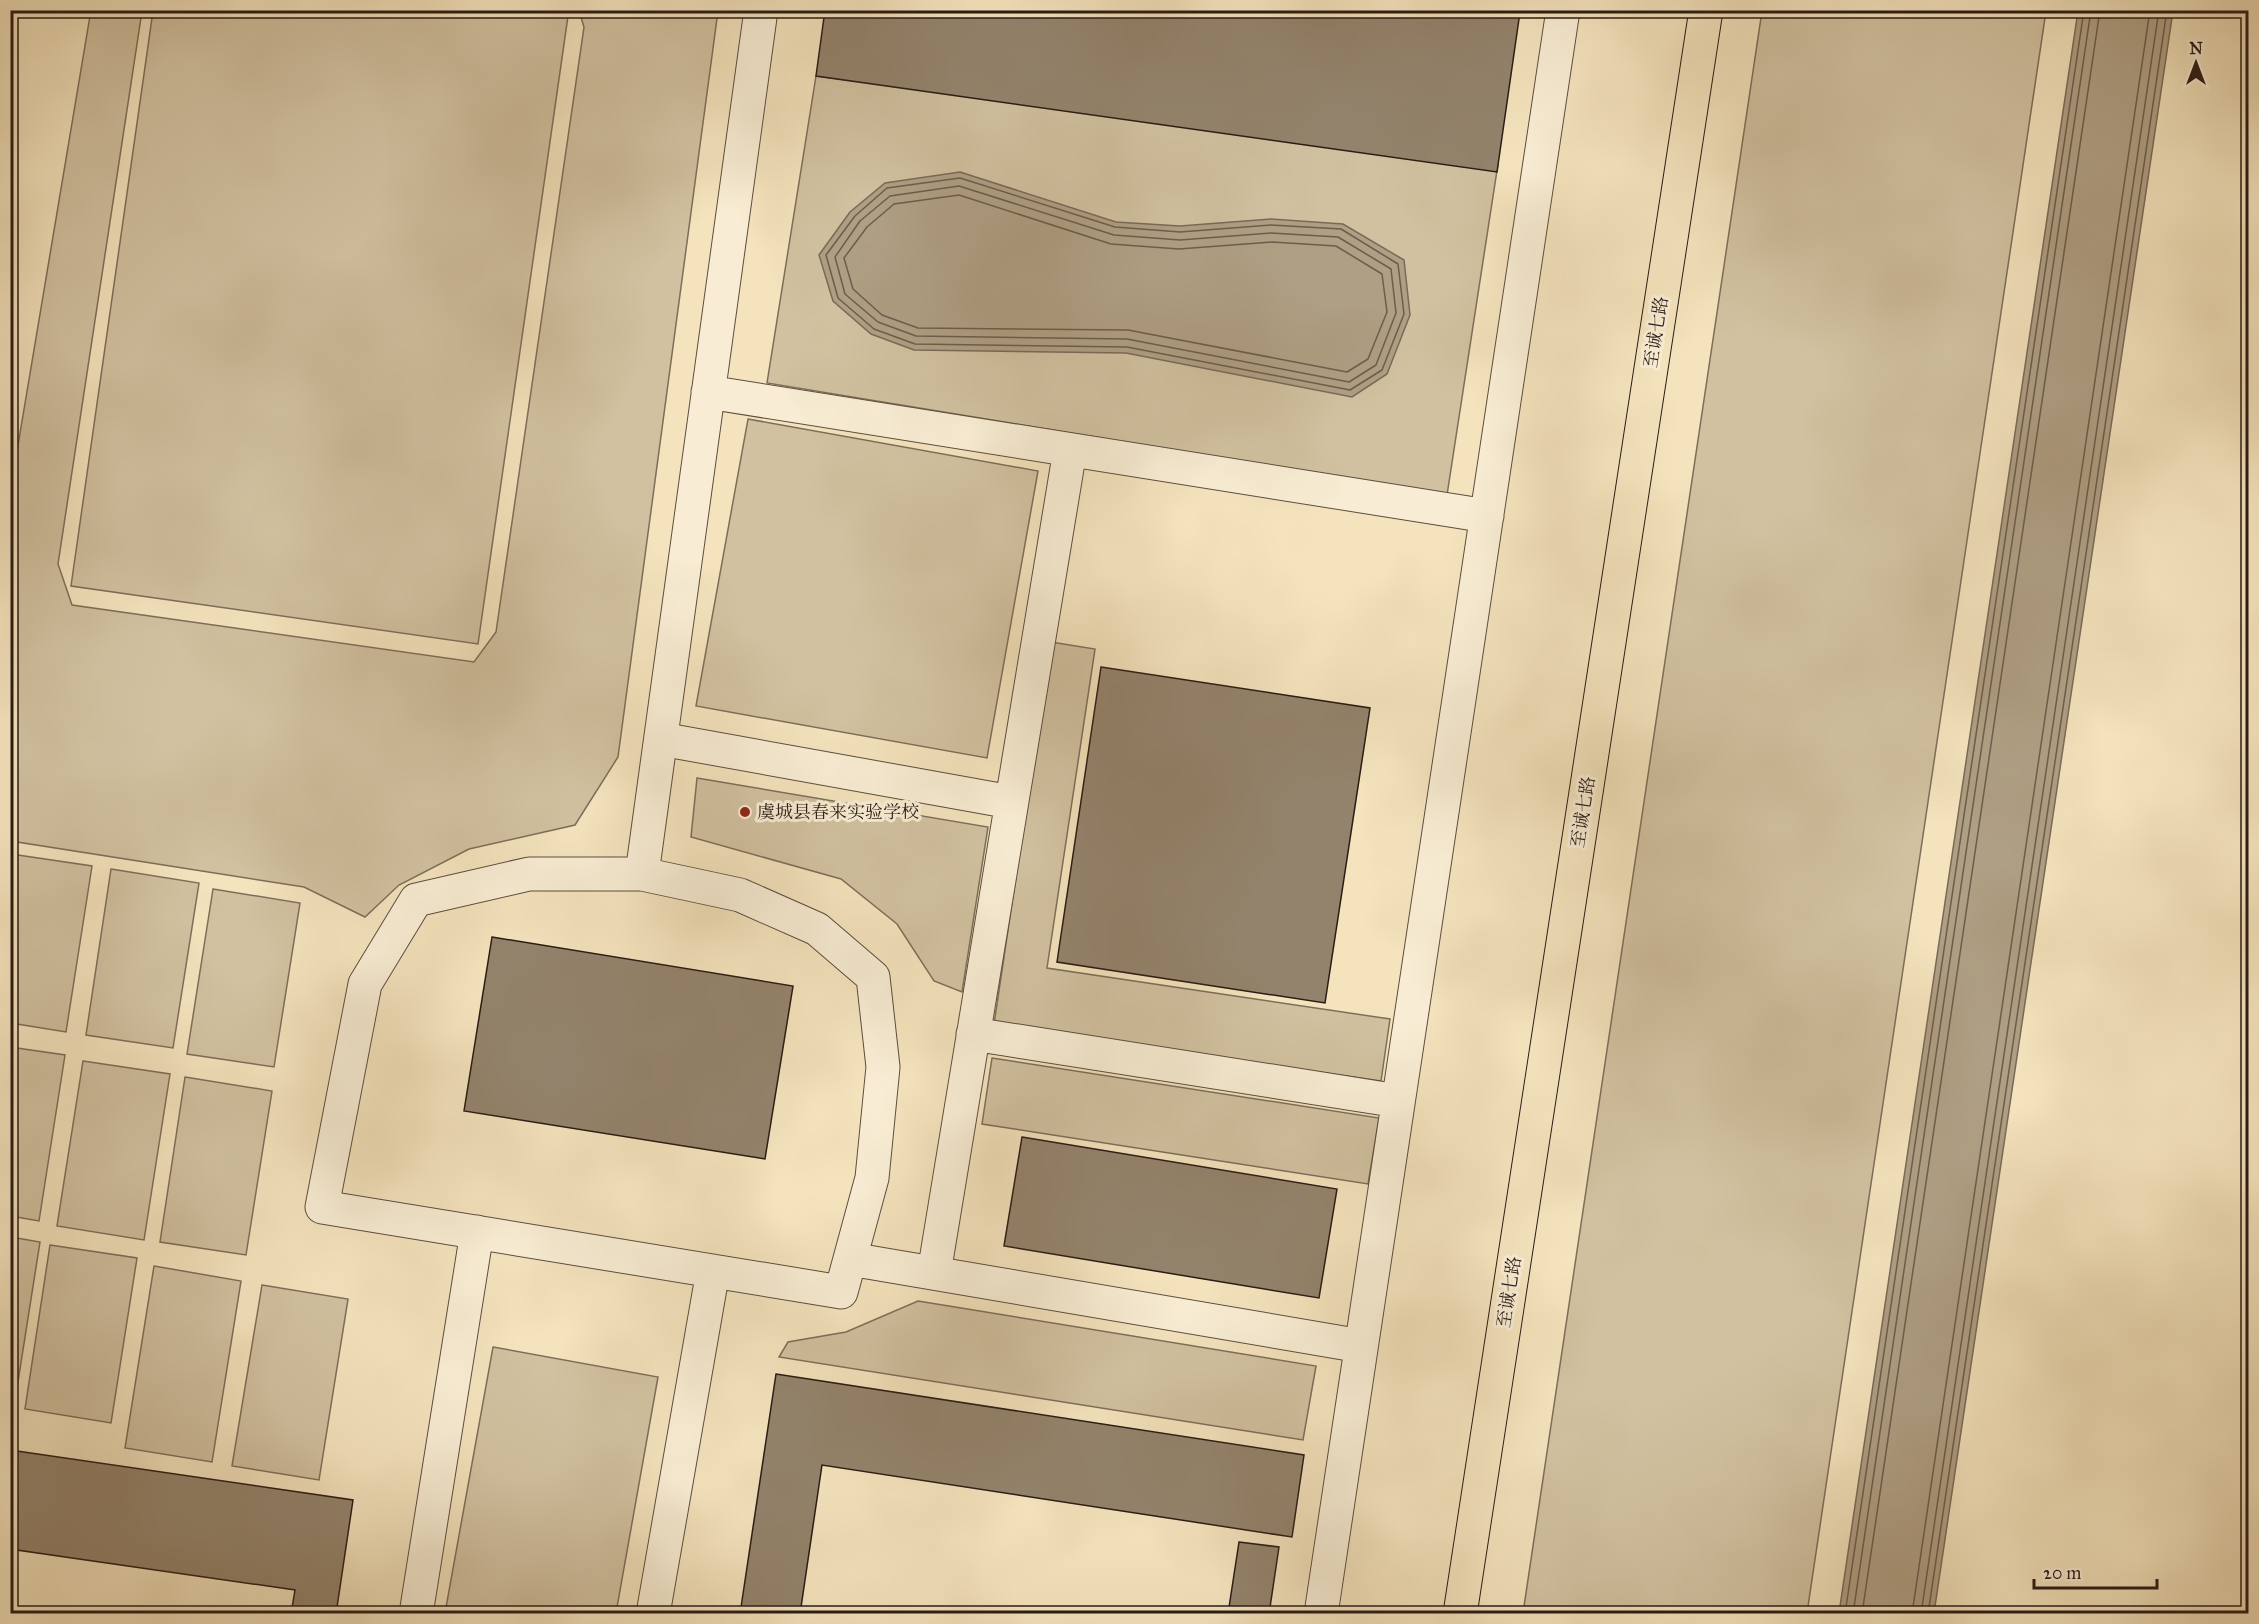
<svg xmlns="http://www.w3.org/2000/svg" width="2259" height="1624" font-family="'IM FELL Great Primer','Noto Serif SC',serif">
	<style>
		.green { fill: #d1c1a0; stroke: #7d6e5a; stroke-width: 1.5 }
		.water { fill: #af9f84; stroke: #796a58; stroke-width: 1.5 }
		.lines { fill: none; stroke-linecap: round; stroke-linejoin: round }
		.shore { stroke: #6c5d4c; stroke-width: 1.5 }
		.building { fill: #93836c; stroke: #291b15; stroke-width: 1.5 }
		.minor-casing { stroke: #5c4d3f; stroke-width: 35 }
		.major-casing { stroke: #291b15; stroke-width: 35 }
		.minor { stroke: #f8edd4; stroke-width: 33 }
		.major { stroke: #f4e3bd; stroke-width: 33 }
		.poi-dot { fill: #8f2418; stroke: #f8edd4; stroke-width: 2 }
		.labels { text-anchor: middle; stroke-width: 6; stroke-linejoin: round; paint-order: stroke }
		.street-label { font-size: 18px; fill: #291b15; stroke: #f8edd4 }
		.poi-label { font-size: 18px; fill: #291b15; stroke: #f8edd4; text-anchor: start }
	</style>
	<rect width="100%" height="100%" fill="#f4e3bd"/>
	<filter id="stains"><feTurbulence type="fractalNoise" baseFrequency=".00333" numOctaves="4"/><feColorMatrix values="0 0 0 0 .2 0 0 0 0 .09 0 0 0 0 .02 0 0 0 .5 -.17"/></filter>
	<radialGradient id="worn" r=".72"><stop offset=".6" stop-color="#630" stop-opacity="0"/><stop offset="1" stop-color="#630" stop-opacity=".3"/></radialGradient>
	<path class="green" d="M 91,10 L 142,11 L 58,564 L 72,605 L 474,662 L 496,632 L 584,27 L 579,11 L 718,11 L 618,757 L 575,825 L 469,849 L 399,885 L 365,917 L 304,887 L 11,841 L 11,487 Z
		M 531,10 L 568,16 L 478,644 L 71,586 L 153,11 Z
		M 1762,11 L 2046,11 L 1807,1613 L 1523,1613 Z
		M 816,76 L 1498,164 L 1447,495 L 767,383 Z
		M 748,419 L 1038,471 L 987,758 L 696,706 Z
		M 1051,642 L 1095,649 L 1047,968 L 1390,1019 L 1381,1081 L 994,1024 Z
		M 697,778 L 988,827 L 962,992 L 934,981 L 897,924 L 841,879 L 691,837 Z
		M 11,854 L 92,866 L 66,1032 L 11,1023 Z
		M 111,869 L 199,883 L 173,1048 L 86,1035 Z
		M 213,889 L 300,903 L 274,1067 L 187,1054 Z
		M 10,1047 L 65,1055 L 39,1221 L 11,1216 Z
		M 992,1058 L 1379,1118 L 1368,1184 L 982,1124 Z
		M 83,1061 L 170,1074 L 144,1240 L 57,1226 Z
		M 185,1077 L 272,1091 L 246,1255 L 160,1242 Z
		M 11,1237 L 40,1242 L 14,1407 L 10,1406 Z
		M 50,1245 L 137,1258 L 111,1423 L 25,1409 Z
		M 154,1266 L 241,1281 L 212,1462 L 125,1448 Z
		M 262,1285 L 348,1299 L 319,1480 L 232,1466 Z
		M 918,1301 L 1316,1366 L 1303,1440 L 779,1357 L 788,1342 L 846,1332 Z
		M 493,1347 L 658,1377 L 616,1613 L 445,1613 Z"/>
	<path class="water" d="M 2078,11 L 2173,11 L 1934,1613 L 1839,1613 Z
		M 960,172 L 1116,222 L 1180,226 L 1271,219 L 1343,224 L 1404,260 L 1410,315 L 1387,374 L 1352,397 L 1126,353 L 914,350 L 871,334 L 833,301 L 819,255 L 850,212 L 885,183 Z"/>
	<g class="lines">
		<path class="shore" d="M 960,178 L 1115,227 L 1180,232 L 1271,225 L 1341,229 L 1398,264 L 1404,314 L 1382,370 L 1350,390 L 1127,347 L 915,344 L 874,329 L 838,298 L 826,255 L 855,216 L 887,188 Z
			M 959,186 L 1114,235 L 1180,240 L 1271,233 L 1338,237 L 1391,269 L 1396,313 L 1376,365 L 1349,382 L 1127,339 L 916,336 L 878,322 L 845,294 L 835,257 L 860,221 L 890,196 Z
			M 959,195 L 1111,244 L 1179,249 L 1272,242 L 1336,246 L 1382,274 L 1387,312 L 1368,359 L 1347,372 L 1128,330 L 918,328 L 882,315 L 853,289 L 844,258 L 867,227 L 894,204 Z
			M 1845,1614 L 2084,10
			M 1853,1614 L 2091,10
			M 1862,1614 L 2100,10
			M 1912,1614 L 2150,10
			M 1921,1614 L 2159,10
			M 1928,1614 L 2167,10"/>
	</g>
	<path class="building" d="M 825,10 L 1507,10 L 1520,12 L 1497,172 L 816,76 Z
		M 1101,667 L 1370,708 L 1325,1003 L 1057,962 Z
		M 492,937 L 793,986 L 765,1159 L 464,1111 Z
		M 1022,1137 L 1337,1189 L 1319,1298 L 1004,1246 Z
		M 776,1374 L 1304,1455 L 1292,1537 L 822,1465 L 800,1614 L 740,1614 Z
		M 10,1450 L 353,1500 L 336,1614 L 291,1614 L 295,1590 L 10,1549 Z
		M 1239,1542 L 1279,1547 L 1269,1614 L 1228,1614 Z"/>
	<g class="lines">
		<g class="minor-casing">
			<path id="minor" d="M 708,392 L 1487,516
				M 661,739 L 1011,802
				M 529,874 L 642,874 L 740,895 L 817,929 L 873,977 L 883,1067 L 872,1178 L 841,1292 L 322,1207 L 365,984 L 416,900 Z
				M 642,874 L 761,10
				M 973,1034 L 1398,1101
				M 850,1259 L 1361,1346
				M 934,1273 L 1070,450
				M 416,1614 L 477,1232
				M 653,1614 L 713,1271
				M 1321,1614 L 1563,10"/>
		</g>
		<g class="major-casing">
			<path id="major" d="M 1460,1614 L 1706,10"/>
		</g>
		<use href="#minor" class="minor"/>
		<use href="#major" class="major"/>
	</g>
	<circle class="poi-dot" cx="745" cy="812" r="6"/>
	<g class="labels">
		<g class="street-label">
			<text transform="translate(1656 332) rotate(-81)" y="6">至诚七路</text>
			<text transform="translate(1583 812) rotate(-81)" y="6">至诚七路</text>
			<text transform="translate(1509 1292) rotate(-81)" y="6">至诚七路</text>
		</g>
		<g class="poi-label">
			<text x="757" y="818">虞城县春来实验学校</text>
		</g>
	</g>
	<rect width="2259" height="1624" fill="none" stroke="#f4e3bd" stroke-width="36"/>
	<rect x="12" y="12" width="2235" height="1600" fill="none" stroke="#291b15" stroke-width="3"/>
	<rect x="18" y="18" width="2223" height="1588" fill="none" stroke="#291b15" stroke-width="1.5"/>
	<g transform="translate(2196 63)" stroke="#f8edd4" stroke-width="4.5" paint-order="stroke">
	<path d="M0-4.5L10 22L0 15L-10 22Z" fill="#291b15"/>
	<text y="-9" font-size="16" font-weight="bold" text-anchor="middle" fill="#291b15">N</text>
	</g>
	<path d="M2034 1579v9h123v-9" fill="none" stroke="#291b15" stroke-width="3"/>
	<text x="2043" y="1579" font-size="18" fill="#291b15" stroke="#f8edd4" stroke-width="4.5" paint-order="stroke">20 m</text>
	<rect width="100%" height="100%" filter="url(#stains)"/>
	<rect width="100%" height="100%" fill="url(#worn)"/>
</svg>
